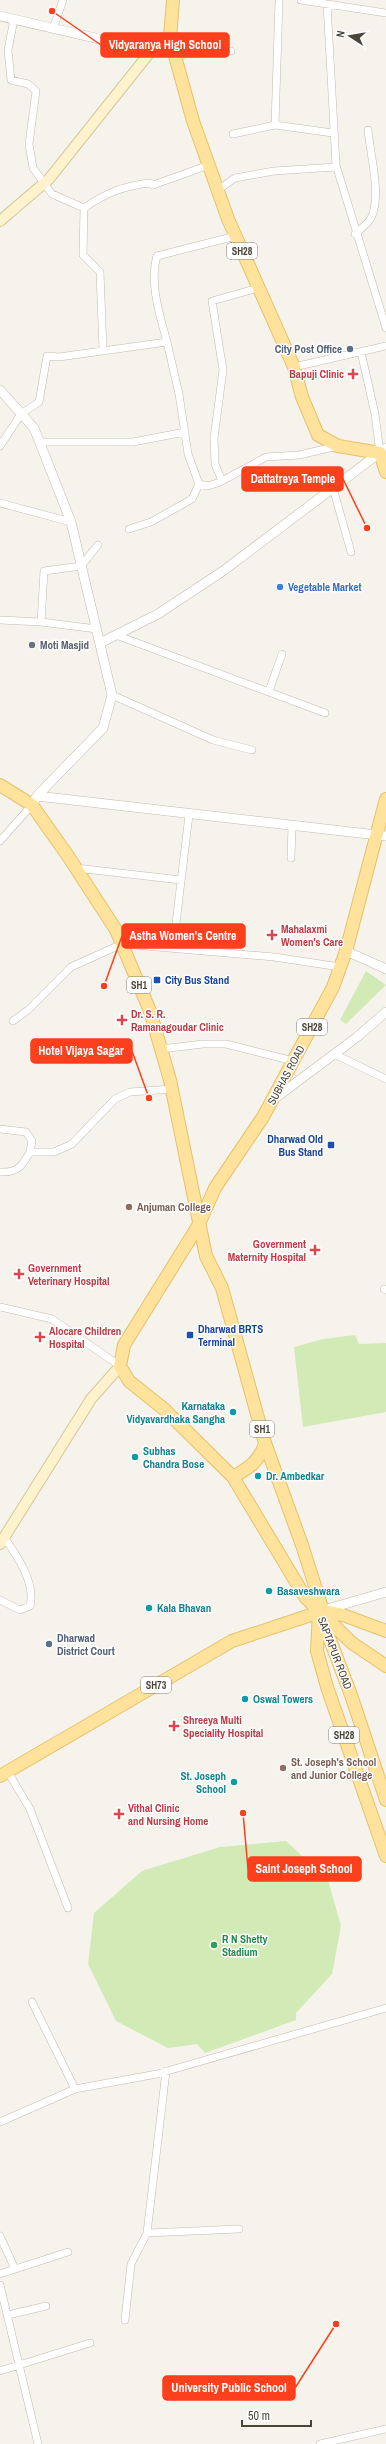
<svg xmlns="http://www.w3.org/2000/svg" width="386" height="2444" font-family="'Archivo Narrow',sans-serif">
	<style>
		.green { fill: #d2eab5 }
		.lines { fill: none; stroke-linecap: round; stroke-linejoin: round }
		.minor-casing { stroke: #c2bbae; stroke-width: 8 }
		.tertiary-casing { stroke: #c2bbae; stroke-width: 10 }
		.secondary-casing { stroke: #d6c79b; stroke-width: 12 }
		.primary-casing { stroke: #e6c16a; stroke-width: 14 }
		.minor { stroke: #fff; stroke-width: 7 }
		.tertiary { stroke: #fff; stroke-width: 9 }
		.secondary { stroke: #fff3cd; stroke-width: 10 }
		.primary { stroke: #ffe39c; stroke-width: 12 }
		.service-dot { fill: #5c6f8a; stroke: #fff; stroke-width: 1.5 }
		.health-dot { fill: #e0444e; stroke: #fff; stroke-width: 1.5 }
		.shop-dot { fill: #3f7fe0; stroke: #fff; stroke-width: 1.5 }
		.worship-dot { fill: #6b7280; stroke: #fff; stroke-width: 1.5 }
		.transit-dot { fill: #1a4fb4; stroke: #fff; stroke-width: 1.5 }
		.education-dot { fill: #8d6e63; stroke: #fff; stroke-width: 1.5 }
		.culture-dot { fill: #0f9aa8; stroke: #fff; stroke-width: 1.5 }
		.leisure-dot { fill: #2e9e5b; stroke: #fff; stroke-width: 1.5 }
		.labels { text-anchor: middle; stroke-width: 3; stroke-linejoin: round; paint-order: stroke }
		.shield { fill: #fff; stroke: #817c74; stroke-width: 1 }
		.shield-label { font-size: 10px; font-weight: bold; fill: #4b4439 }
		.service-label { font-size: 11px; font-weight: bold; fill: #4e5e75; stroke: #fff; text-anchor: end }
		.health-label { font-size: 11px; font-weight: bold; fill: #be3a42; stroke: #fff; text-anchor: start }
		.shop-label { font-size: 11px; font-weight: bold; fill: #366cbe; stroke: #fff; text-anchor: start }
		.worship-label { font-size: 11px; font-weight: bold; fill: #5b616d; stroke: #fff; text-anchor: start }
		.transit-label { font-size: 11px; font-weight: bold; fill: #164399; stroke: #fff; text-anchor: start }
		.street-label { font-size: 11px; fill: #4b4439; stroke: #fff }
		.education-label { font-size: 11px; font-weight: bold; fill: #785e54; stroke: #fff; text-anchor: start }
		.culture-label { font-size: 11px; font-weight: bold; fill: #0d838f; stroke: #fff; text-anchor: start }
		.leisure-label { font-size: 11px; font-weight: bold; fill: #27864d; stroke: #fff; text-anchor: start }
		.leader { fill: none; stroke: #fc3f1d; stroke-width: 1.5 }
		.callout-dot { fill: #fc3f1d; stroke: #fff; stroke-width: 1.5 }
		.callout { fill: #fc3f1d; stroke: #fc3f1d; stroke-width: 1.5 }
		.callout-label { font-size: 12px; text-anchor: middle; font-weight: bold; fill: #fff }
	</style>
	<rect width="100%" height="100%" fill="#f6f3ec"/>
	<path class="green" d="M 366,971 L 386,985 L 346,1024 L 340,1020 Z
		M 355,1335 L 359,1344 L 386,1343 L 386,1412 L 303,1427 L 294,1347 L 323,1339 Z
		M 286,1841 L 328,1880 L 341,1926 L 332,1974 L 296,2013 L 296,2020 L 205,2053 L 197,2044 L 168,2048 L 116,2021 L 88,1964 L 94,1913 L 142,1871 L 220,1847 Z"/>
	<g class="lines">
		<g class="minor-casing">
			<path id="minor" d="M 301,0 L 386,13
				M 327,4 L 336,165 L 386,328
				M 14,19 L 8,50 L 11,80 L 28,84 L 36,91 L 29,144 L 33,168 L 52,194 L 84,208 C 106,193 123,186 150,183 L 153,185 L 209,165
				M 53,29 L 63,0
				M 175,55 L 231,51
				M 275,125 L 333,133
				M 233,134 L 275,125 L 279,0
				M 218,190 L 235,178 L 274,171 L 336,167
				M 84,208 L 83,255 L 100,272 L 103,351
				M 355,234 C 360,229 368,224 371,218 C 382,196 370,154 368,130
				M 167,342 C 160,316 149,283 157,256 L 236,236
				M 361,352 L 375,414 L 380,453
				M 294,367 L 386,346
				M 39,442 L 133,442 L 185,432
				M 0,446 L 21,414 L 39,402 L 47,356 L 59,357 L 167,342 L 179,394 L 188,454 L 199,484 L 208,486 L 220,482 L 266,457 L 299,455 L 338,446
				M 222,481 L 215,464 L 214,438 L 223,370 L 212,301 L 258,288
				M 333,488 L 351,552
				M 0,503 L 71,522
				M 129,529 L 151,522 L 192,499 L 199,484
				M 0,620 L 41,622 L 97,629
				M 41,622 L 44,571 L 81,566 L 98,545
				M 116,635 L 325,713
				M 269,691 L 282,654
				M 112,695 L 213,740 L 252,750
				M 0,841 L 32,805
				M 291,858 L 292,826
				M 76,868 L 181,880
				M 173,948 L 189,815
				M 13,1021 L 28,1010 L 71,967 L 122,944 L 274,957 L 340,967
				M 161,1049 L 203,1044 L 226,1044 L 293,1061
				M 334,1054 L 386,1079
				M 0,1129 L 26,1132 L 32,1141 L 30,1152 L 54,1152 L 72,1144 L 115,1099 L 130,1092 L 172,1089
				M 0,1172 C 18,1173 22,1166 30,1152
				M 384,1289 L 386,1290
				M 0,1307 L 52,1319 L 120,1366
				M 0,1600 L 20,1610 L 30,1606 C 36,1583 17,1556 4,1537
				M 8,1772 L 30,1809 L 68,1908
				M 32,2002 L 75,2089
				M 166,2071 L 147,2233 L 239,2229
				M 0,2122 L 75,2089 L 157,2074 L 386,2008
				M 0,2236 L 15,2269
				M 0,2274 L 68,2252
				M 0,2285 L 38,2444
				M 8,2315 L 46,2306
				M 125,2320 L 131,2264 L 147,2233
				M 0,2371 L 90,2343
				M 320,2444 L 386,2429"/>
		</g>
		<g class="tertiary-casing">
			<path id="tertiary" d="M 0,16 L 151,51
				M 0,390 L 34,428 L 71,522 L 112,695 L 103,728 L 37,796 L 32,805
				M 100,643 L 158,614 L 223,571 L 386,448
				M 37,796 L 386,836
				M 346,951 L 386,969
				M 274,1099 L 357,1037 L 386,1012
				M 324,1610 L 386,1592"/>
		</g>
		<g class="secondary-casing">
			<path id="secondary" d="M 0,221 L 49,179 L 151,51 L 170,38
				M 0,1544 L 91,1399 L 120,1366"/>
		</g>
		<g class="primary-casing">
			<path id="primary" d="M 173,0 L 170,38 L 193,121 L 228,219 L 294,367 L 302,397 L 318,435 L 338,446 L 380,453 L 386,472
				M 0,785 L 32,805 L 68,856 L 116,930 L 150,1011 L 170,1080 L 206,1256 L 222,1288 L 265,1443 L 302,1545 L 323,1611 L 343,1615 L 386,1631
				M 386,799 L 346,951 L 333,987 L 263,1117 L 215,1188 L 198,1226 L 124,1345 L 120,1366 L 129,1381 L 164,1409 L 233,1477 L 305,1597 L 352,1643 L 386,1666
				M 233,1477 C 249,1468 260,1461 265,1443
				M 319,1612 L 317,1651 L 327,1687 L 386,1856
				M 321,1616 L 351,1695 L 386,1800
				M 0,1776 L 232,1641 L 323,1611"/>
		</g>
		<use href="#minor" class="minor"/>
		<use href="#tertiary" class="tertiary"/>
		<use href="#secondary" class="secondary"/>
		<use href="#primary" class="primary"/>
	</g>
	<g class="service-dot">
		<circle cx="350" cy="349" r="4"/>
		<circle cx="49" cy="1644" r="4"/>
	</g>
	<g class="health-dot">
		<path d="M351 368h4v4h4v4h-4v4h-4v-4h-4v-4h4z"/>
		<path d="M270 929h4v4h4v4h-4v4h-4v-4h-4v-4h4z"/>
		<path d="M120 1014h4v4h4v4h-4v4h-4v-4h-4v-4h4z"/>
		<path d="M313 1244h4v4h4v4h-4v4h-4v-4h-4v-4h4z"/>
		<path d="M17 1268h4v4h4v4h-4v4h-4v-4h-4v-4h4z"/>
		<path d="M38 1331h4v4h4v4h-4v4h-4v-4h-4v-4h4z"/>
		<path d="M172 1720h4v4h4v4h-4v4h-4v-4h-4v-4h4z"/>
		<path d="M117 1808h4v4h4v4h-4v4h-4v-4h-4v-4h4z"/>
	</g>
	<circle class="shop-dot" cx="280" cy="587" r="4"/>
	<circle class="worship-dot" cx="32" cy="645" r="4"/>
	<g class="transit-dot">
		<rect x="153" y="976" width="8" height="8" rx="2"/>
		<rect x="327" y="1141" width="8" height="8" rx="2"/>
		<rect x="186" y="1331" width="8" height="8" rx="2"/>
	</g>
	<g class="education-dot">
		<circle cx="129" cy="1207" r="4"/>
		<circle cx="283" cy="1768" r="4"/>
	</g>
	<g class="culture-dot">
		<circle cx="233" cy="1412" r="4"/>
		<circle cx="135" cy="1457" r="4"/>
		<circle cx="258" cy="1476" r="4"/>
		<circle cx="269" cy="1591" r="4"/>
		<circle cx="149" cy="1608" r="4"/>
		<circle cx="245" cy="1699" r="4"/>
		<circle cx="234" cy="1782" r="4"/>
	</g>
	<circle class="leisure-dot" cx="214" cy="1945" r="4"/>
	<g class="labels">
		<g class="shield">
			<rect x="227" y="243" width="30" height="16" rx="3"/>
			<rect x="127" y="977" width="24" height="16" rx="3"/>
			<rect x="297" y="1019" width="30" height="16" rx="3"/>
			<rect x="250" y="1421" width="24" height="16" rx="3"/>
			<rect x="141" y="1677" width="30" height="16" rx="3"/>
			<rect x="329" y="1727" width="30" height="16" rx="3"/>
		</g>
		<g class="shield-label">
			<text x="242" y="255">SH28</text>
			<text x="139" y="989">SH1</text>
			<text x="312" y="1031">SH28</text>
			<text x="262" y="1433">SH1</text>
			<text x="156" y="1689">SH73</text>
			<text x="344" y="1739">SH28</text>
		</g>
		<g class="service-label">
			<text x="342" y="353">City Post Office</text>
			<text x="57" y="1642" text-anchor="start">Dharwad<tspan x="57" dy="13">District Court</tspan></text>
		</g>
		<g class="health-label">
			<text x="344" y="378" text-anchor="end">Bapuji Clinic</text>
			<text x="281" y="933">Mahalaxmi<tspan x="281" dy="13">Women's Care</tspan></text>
			<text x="131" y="1018">Dr. S. R.<tspan x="131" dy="13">Ramanagoudar Clinic</tspan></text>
			<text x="306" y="1248" text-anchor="end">Government<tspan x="306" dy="13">Maternity Hospital</tspan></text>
			<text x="28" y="1272">Government<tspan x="28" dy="13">Veterinary Hospital</tspan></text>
			<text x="49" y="1335">Alocare Children<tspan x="49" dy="13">Hospital</tspan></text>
			<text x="183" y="1724">Shreeya Multi<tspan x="183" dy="13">Speciality Hospital</tspan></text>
			<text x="128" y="1812">Vithal Clinic<tspan x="128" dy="13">and Nursing Home</tspan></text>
		</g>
		<g class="shop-label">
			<text x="288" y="591">Vegetable Market</text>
		</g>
		<g class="worship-label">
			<text x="40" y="649">Moti Masjid</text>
		</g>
		<g class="transit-label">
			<text x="165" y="984">City Bus Stand</text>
			<text x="323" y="1143" text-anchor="end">Dharwad Old<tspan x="323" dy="13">Bus Stand</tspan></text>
			<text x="198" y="1333">Dharwad BRTS<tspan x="198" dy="13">Terminal</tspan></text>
		</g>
		<g class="street-label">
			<text transform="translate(286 1075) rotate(-62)" y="4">SUBHAS ROAD</text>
			<text transform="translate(335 1653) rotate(69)" y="4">SAPTAPUR ROAD</text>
		</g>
		<g class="education-label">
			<text x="137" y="1211">Anjuman College</text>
			<text x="291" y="1766">St. Joseph's School<tspan x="291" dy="13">and Junior College</tspan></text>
		</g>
		<g class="culture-label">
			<text x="225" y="1410" text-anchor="end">Karnataka<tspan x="225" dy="13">Vidyavardhaka Sangha</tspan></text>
			<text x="143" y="1455">Subhas<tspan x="143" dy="13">Chandra Bose</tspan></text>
			<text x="266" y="1480">Dr. Ambedkar</text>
			<text x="277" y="1595">Basaveshwara</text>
			<text x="157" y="1612">Kala Bhavan</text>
			<text x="253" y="1703">Oswal Towers</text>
			<text x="226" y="1780" text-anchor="end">St. Joseph<tspan x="226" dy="13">School</tspan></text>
		</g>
		<g class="leisure-label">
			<text x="222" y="1943">R N Shetty<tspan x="222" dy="13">Stadium</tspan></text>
		</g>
	</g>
	<path class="leader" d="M52 11L101 45M367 528L343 479M104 986L122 936M149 1098L132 1051M243 1813L248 1869M336 2324L295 2388"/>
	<g class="callout-dot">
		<circle cx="52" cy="11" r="4"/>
		<circle cx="367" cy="528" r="4"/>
		<circle cx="104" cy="986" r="4"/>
		<circle cx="149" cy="1098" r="4"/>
		<circle cx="243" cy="1813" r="4"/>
		<circle cx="336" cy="2324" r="4"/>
	</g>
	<g class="callout">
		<rect x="101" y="33" width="128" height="24" rx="4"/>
		<rect x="242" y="467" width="101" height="24" rx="4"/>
		<rect x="122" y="924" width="123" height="24" rx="4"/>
		<rect x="31" y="1039" width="101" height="24" rx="4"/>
		<rect x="248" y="1857" width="113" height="24" rx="4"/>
		<rect x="163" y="2376" width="132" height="24" rx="4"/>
	</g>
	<g class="callout-label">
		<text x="165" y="49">Vidyaranya High School</text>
		<text x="293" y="483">Dattatreya Temple</text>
		<text x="183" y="940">Astha Women's Centre</text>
		<text x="81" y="1055">Hotel Vijaya Sagar</text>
		<text x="304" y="1873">Saint Joseph School</text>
		<text x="229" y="2392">University Public School</text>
	</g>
	<g transform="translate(350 36) rotate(282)" stroke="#ffffff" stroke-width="3" paint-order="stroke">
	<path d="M0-3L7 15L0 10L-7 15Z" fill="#4b4439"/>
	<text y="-6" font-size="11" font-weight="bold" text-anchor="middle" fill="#4b4439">N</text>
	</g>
	<path d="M242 2420v6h69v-6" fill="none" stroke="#4b4439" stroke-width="2"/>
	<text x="248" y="2420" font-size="12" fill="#4b4439" stroke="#ffffff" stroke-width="3" paint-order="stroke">50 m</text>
</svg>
